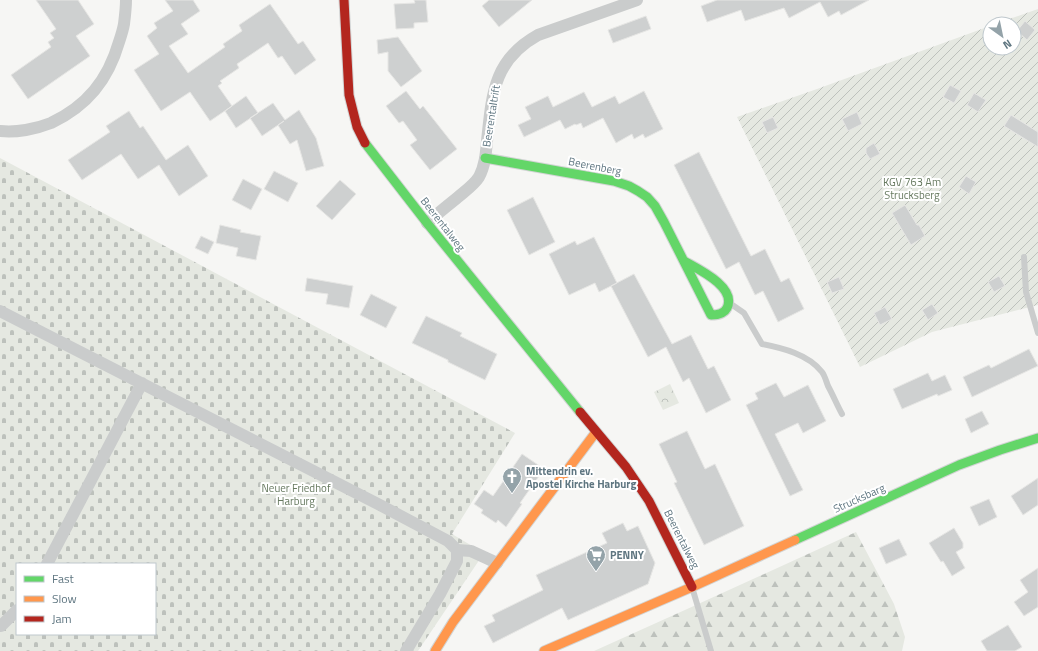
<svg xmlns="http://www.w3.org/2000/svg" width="1038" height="651" font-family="'Titillium Web',sans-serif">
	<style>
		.forest { fill: url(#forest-firs) }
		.cemetery { fill: url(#cemetery-stones); fill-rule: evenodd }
		.park { fill: url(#park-crowns) }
		.garden { fill: url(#garden-furrows) }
		.building { fill: #ced0d0; stroke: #e6e6e4 }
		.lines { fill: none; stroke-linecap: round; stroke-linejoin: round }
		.fast-casing { stroke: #d2d4d4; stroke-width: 11 }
		.slow-casing { stroke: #d2d4d4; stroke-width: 11 }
		.jam-casing { stroke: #d2d4d4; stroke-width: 11 }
		.lane { stroke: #cacccc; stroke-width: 6 }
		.street { stroke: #cacccc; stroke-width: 12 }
		.fast { stroke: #63d668; stroke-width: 9 }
		.slow { stroke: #ff974d; stroke-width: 9 }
		.jam { stroke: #b3261e; stroke-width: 9 }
		.labels { text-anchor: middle; stroke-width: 4; stroke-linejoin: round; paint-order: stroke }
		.street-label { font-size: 11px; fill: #5f7681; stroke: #fff }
		.park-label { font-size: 11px; fill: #66795f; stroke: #fff }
		.poi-label { font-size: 11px; font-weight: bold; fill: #5f7681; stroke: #fff; text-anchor: start }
	</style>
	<defs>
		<pattern id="forest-firs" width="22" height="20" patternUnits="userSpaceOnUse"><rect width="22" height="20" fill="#e5e8e1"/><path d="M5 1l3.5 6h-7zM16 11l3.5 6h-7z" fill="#bdc1bc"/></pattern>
		<pattern id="cemetery-stones" width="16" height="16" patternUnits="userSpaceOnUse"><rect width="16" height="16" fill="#e5e8e1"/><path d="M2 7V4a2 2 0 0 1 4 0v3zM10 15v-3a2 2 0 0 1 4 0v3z" fill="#bdc1bc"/></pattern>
		<pattern id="park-crowns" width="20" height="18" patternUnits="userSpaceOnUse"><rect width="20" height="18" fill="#e5e8e1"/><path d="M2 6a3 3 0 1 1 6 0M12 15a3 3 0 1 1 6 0" fill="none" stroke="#bdc1bc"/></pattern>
		<pattern id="garden-furrows" width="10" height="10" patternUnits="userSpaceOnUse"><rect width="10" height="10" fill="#e5e8e1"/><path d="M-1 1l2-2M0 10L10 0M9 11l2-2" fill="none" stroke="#bdc1bc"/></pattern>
	</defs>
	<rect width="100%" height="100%" fill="#f6f6f4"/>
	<path class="forest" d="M 856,532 L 894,604 L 905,637 L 902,651 L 594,651 L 696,605 Z"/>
	<path class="cemetery" d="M 0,158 L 515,433 L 452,534 L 484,553 L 418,651 L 0,651 ZM 17,564 L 155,564 L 155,634 L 17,634 Z"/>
	<path class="park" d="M 670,384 L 679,403 L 663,410 L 654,392 Z"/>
	<path class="garden" d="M 1038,9 L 1038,305 L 932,332 L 860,367 L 737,117 L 817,89 L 990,26 L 990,48 L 1014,48 L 1014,24 L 995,24 Z"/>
	<path class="building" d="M 36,0 L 78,0 L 94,24 L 76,36 L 90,56 L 28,99 L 11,75 L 51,47 L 48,42 L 54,38 L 50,33 L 56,29 Z
		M 165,0 L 193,0 L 200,11 L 181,24 L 188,34 L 169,46 L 188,73 L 225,47 L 223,44 L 242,31 L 239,25 L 270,4 L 298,44 L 303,41 L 316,60 L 295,75 L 282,56 L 278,58 L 268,43 L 237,64 L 239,68 L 220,81 L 222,83 L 218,86 L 232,106 L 210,121 L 190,92 L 161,111 L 134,70 L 159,54 L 147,36 L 157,28 L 154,23 L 173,11 Z
		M 414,0 L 426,0 L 428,22 L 414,23 L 414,28 L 396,29 L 394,4 L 415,3 Z
		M 489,0 L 532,0 L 499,27 L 482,6 Z
		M 717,0 L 869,0 L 841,15 L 839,11 L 828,17 L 820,2 L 789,18 L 784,8 L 745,21 L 741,10 L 707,22 L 701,6 Z
		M 646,16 L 651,29 L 613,43 L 608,30 Z
		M 1025,21 L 1035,30 L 1027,40 L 1017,31 Z
		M 398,37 L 422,71 L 401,87 L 388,71 L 388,52 L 378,54 L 377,40 Z
		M 950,85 L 961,91 L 954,103 L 943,97 Z
		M 406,91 L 420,109 L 423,106 L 457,149 L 430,170 L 410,145 L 417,140 L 403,121 L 399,123 L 386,106 Z
		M 644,91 L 663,129 L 645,138 L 643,134 L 634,139 L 632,134 L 616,143 L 603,118 L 583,128 L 581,123 L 576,125 L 575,124 L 565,129 L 560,120 L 524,137 L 518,125 L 531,119 L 525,107 L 548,96 L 553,107 L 584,92 L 592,107 L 615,96 L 619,104 Z
		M 974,93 L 986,100 L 978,112 L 967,105 Z
		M 246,96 L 258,113 L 236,128 L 225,111 Z
		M 273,103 L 285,120 L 299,110 L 316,138 L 324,166 L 306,171 L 297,140 L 290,144 L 278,125 L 284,121 L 262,136 L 250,118 Z
		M 129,111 L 140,128 L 143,126 L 166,160 L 188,145 L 208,176 L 179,196 L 159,165 L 138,179 L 121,154 L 82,180 L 68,160 L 110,132 L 106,126 Z
		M 857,112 L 862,124 L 848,131 L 842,119 Z
		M 1011,115 L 1038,132 L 1038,147 L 1004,126 Z
		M 773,117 L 778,128 L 767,133 L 762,122 Z
		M 874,143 L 880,154 L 870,159 L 866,153 L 866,148 Z
		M 699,152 L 751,256 L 765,249 L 781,282 L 789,278 L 804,309 L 778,322 L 763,291 L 755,295 L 739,262 L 726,269 L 674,165 Z
		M 274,171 L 298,183 L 288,202 L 264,189 Z
		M 966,176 L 976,182 L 969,194 L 959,187 Z
		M 243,179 L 262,189 L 251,210 L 232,200 Z
		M 340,180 L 356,194 L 332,220 L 316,206 Z
		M 533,197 L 555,242 L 529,255 L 507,210 Z
		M 905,205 L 917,225 L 919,225 L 925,236 L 911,245 L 892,213 Z
		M 220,225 L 241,230 L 240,232 L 261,236 L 256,260 L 236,256 L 238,248 L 216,243 Z
		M 201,236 L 214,242 L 208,254 L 195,248 Z
		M 594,237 L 617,283 L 599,292 L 595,283 L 569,295 L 549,254 L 575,241 L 577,245 Z
		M 634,274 L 672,344 L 691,335 L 708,369 L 714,366 L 731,400 L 706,413 L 689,378 L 683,382 L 666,347 L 648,357 L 611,286 Z
		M 999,276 L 1005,286 L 994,292 L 988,282 Z
		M 839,277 L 844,289 L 832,293 L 827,282 Z
		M 307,278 L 353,286 L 349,308 L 326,304 L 328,294 L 305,291 Z
		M 371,294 L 397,307 L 386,328 L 360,315 Z
		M 932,304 L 938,313 L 928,320 L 922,310 Z
		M 885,307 L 892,319 L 880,325 L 874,313 Z
		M 426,316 L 462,333 L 460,336 L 497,354 L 485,380 L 448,362 L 448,360 L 412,343 Z
		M 1029,349 L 1038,366 L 972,397 L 963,377 L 989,365 L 991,368 Z
		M 928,373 L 932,381 L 945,375 L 952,390 L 938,396 L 937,394 L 902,409 L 893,389 Z
		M 776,383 L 784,397 L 808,385 L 826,421 L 803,433 L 798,423 L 775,434 L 803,490 L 790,496 L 746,405 L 758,399 L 755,393 Z
		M 982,411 L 989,424 L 971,433 L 965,419 Z
		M 687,431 L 705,469 L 715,464 L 744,526 L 704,545 L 674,483 L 677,482 L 659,444 Z
		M 522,454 L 544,469 L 520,503 L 522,504 L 506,527 L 498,520 L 496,523 L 481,513 L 483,510 L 474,504 L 484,490 L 493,496 Z
		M 1038,478 L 1038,505 L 1023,515 L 1011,496 Z
		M 989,499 L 997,517 L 979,526 L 970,507 Z
		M 623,523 L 627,531 L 638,526 L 655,563 L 648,584 L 568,620 L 562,608 L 493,643 L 484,626 L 495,621 L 492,615 L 543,590 L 536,575 L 607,543 L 602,533 Z
		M 954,528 L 963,543 L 963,548 L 956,552 L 965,568 L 952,576 L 943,561 L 941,562 L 929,543 Z
		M 899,539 L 907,555 L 886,564 L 879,548 Z
		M 1038,568 L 1038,607 L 1024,616 L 1014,602 L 1028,592 L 1020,580 Z
		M 1008,625 L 1022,647 L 1015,651 L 987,651 L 981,641 Z"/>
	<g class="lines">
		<g class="fast-casing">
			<path id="fast" d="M 365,143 L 427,223 L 580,412
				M 485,158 L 614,181 L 629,186 L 638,191 L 647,197 L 655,206 L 664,222 L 711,315 C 717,315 724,314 727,308 C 737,287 698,269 684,261
				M 795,540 L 959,465 L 1000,450 L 1038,438"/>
		</g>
		<g class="slow-casing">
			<path id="slow" d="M 435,651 L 453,622 L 596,432
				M 544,651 L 692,587 L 795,540"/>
		</g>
		<g class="jam-casing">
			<path id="jam" d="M 344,0 L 349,95 L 357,127 L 365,143
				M 580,412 L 626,467 L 649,501 L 692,587"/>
		</g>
		<path class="lane" d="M 1024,257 L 1026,292 L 1038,333
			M 731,304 L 744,313 L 762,344 C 782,348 808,354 822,372 C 825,376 826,381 828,386 C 833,395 837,405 842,414
			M 692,587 L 711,651"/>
		<path class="street" d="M 0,131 C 16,133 36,129 51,123 C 87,106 108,80 119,42 C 121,36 123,30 124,24 C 125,16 126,8 126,0
			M 427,223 C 437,214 447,206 457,198 C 465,191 474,185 479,177 C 485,166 486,153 487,141 C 492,95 493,60 538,35 L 637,0
			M 0,311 L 378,504 L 448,541 L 457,550 L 457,561 L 440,594 L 406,651
			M 457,550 L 471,551 L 497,563
			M 47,564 L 142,383
			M 1,626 L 17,610"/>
		<use href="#fast" class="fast"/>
		<use href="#slow" class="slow"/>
		<use href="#jam" class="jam"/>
	</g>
	<defs>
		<g id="church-pin" transform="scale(1)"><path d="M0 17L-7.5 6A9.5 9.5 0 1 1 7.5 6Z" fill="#94a3a9" stroke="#fff"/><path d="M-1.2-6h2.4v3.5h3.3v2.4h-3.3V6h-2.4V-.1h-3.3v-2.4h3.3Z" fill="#fff"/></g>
		<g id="supermarket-pin" transform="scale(1)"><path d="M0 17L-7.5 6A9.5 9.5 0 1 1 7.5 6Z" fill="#94a3a9" stroke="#fff"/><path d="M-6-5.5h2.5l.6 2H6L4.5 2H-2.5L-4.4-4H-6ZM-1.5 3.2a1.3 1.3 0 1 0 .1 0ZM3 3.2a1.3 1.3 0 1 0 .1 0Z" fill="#fff"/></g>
	</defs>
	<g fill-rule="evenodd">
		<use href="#church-pin" x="512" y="477"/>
		<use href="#supermarket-pin" x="596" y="555"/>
	</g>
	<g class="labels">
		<g class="street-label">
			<text transform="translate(491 116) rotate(-81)" y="4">Beerentaltrift</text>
			<text transform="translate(595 166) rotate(11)" y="4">Beerenberg</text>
			<text transform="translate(443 224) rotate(52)" y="4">Beerentalweg</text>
			<text transform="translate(859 498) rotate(-24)" y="4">Strucksbarg</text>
			<text transform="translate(682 539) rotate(63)" y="4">Beerentalweg</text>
		</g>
		<g class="park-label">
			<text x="912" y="186">KGV 763 Am<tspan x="912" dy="13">Strucksberg</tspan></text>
			<text x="296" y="492">Neuer Friedhof<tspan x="296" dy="13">Harburg</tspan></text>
		</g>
		<g class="poi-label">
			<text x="526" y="475">Mittendrin ev.<tspan x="526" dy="13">Apostel Kirche Harburg</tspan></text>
			<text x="610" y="559">PENNY</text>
		</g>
	</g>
	<rect x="16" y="563" width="140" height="72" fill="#ffffff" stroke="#bfc8cd"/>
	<rect x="24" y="576" width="20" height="6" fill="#63d668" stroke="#bfc8cd"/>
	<text x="52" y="583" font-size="12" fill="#5f7681">Fast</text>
	<rect x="24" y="596" width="20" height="6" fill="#ff974d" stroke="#bfc8cd"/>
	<text x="52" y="603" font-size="12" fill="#5f7681">Slow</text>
	<rect x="24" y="616" width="20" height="6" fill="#b3261e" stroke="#bfc8cd"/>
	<text x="52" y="623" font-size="12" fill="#5f7681">Jam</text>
	<g transform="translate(1002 36) rotate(147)"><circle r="19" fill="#ffffff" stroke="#bfc8cd"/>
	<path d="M0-3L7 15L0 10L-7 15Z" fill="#94a3a9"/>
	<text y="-6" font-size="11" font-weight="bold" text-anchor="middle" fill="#5f7681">N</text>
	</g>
</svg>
